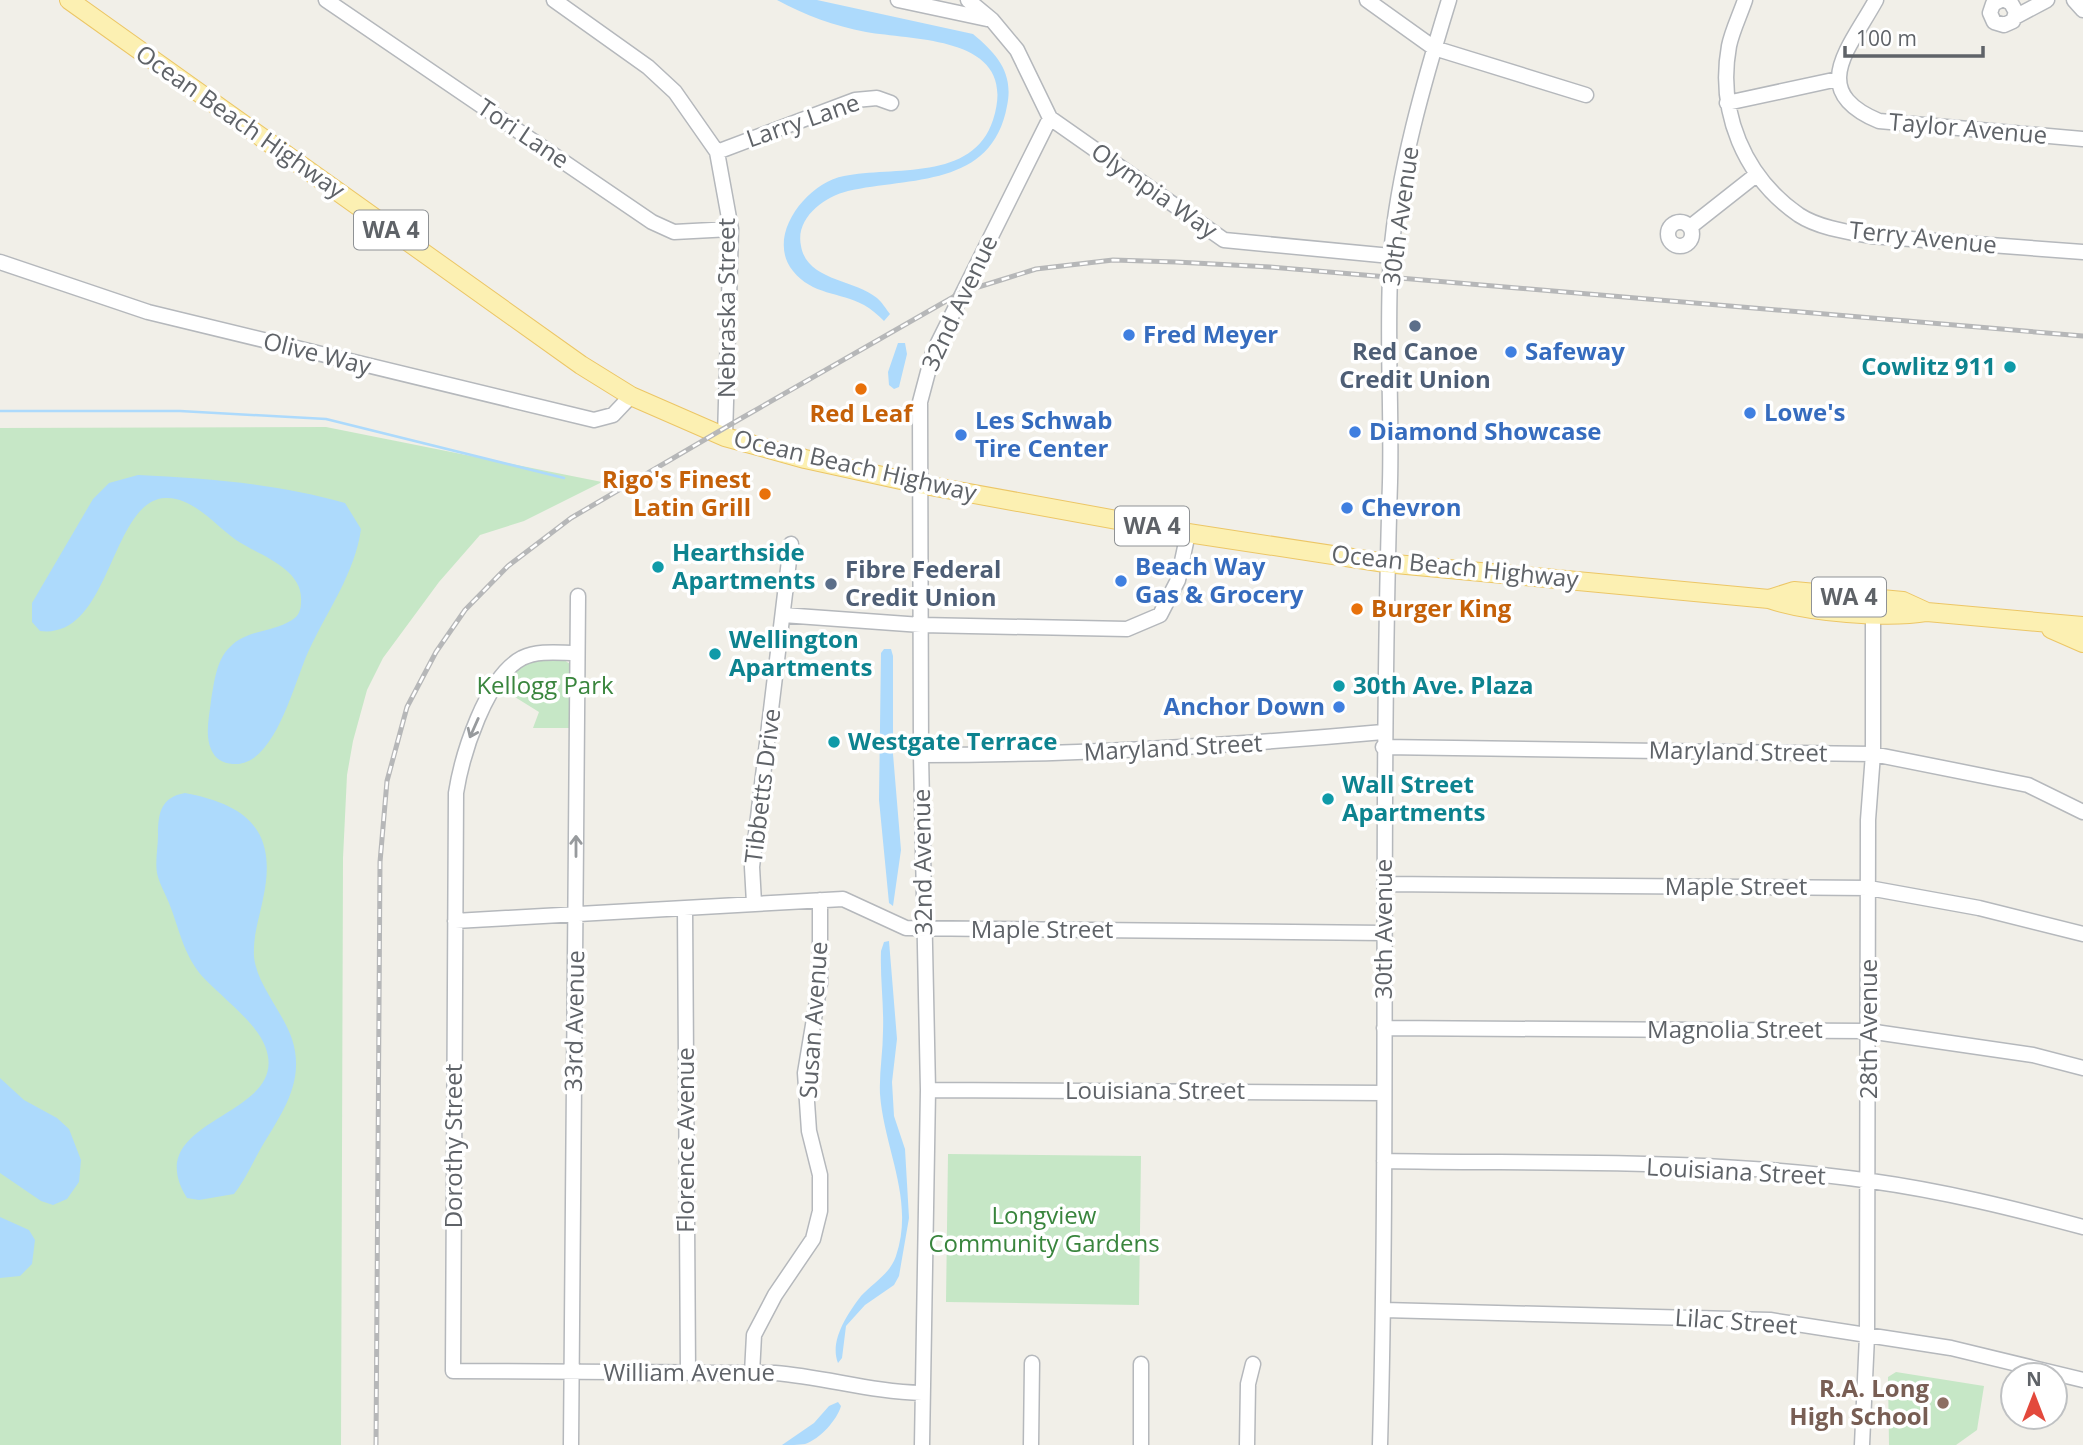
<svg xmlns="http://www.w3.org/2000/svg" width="2083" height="1445" font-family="'Open Sans',sans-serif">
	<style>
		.green { fill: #c6e7c6 }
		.water { fill: #addafc }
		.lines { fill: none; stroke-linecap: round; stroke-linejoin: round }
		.stream { stroke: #addafc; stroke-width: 2.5 }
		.minor-casing { stroke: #b5b8bc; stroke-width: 17 }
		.major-casing { stroke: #ecc666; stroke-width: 20 }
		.minor { stroke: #fff; stroke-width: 14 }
		.major { stroke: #fcf0b2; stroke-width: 18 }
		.rail-casing { stroke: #b6b7b8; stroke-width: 5 }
		.rail { stroke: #fff; stroke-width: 2.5; stroke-dasharray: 8; stroke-linecap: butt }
		.oneway { stroke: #979a9d }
		.service-dot { fill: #5c6f8a; stroke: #fff; stroke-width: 2.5 }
		.shop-dot { fill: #3f7fe0; stroke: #fff; stroke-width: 2.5 }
		.culture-dot { fill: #0f9aa8; stroke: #fff; stroke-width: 2.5 }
		.food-dot { fill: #e8710a; stroke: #fff; stroke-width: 2.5 }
		.education-dot { fill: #8d6e63; stroke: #fff; stroke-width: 2.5 }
		.labels { text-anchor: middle; stroke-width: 7; stroke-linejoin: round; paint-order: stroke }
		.shield { fill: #fff; stroke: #8f9295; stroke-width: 2 }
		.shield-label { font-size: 23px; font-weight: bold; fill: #5f6368 }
		.street-label { font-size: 24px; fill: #5f6368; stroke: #fff }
		.shop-label { font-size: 24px; font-weight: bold; fill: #366cbe; stroke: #fff; text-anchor: start }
		.service-label { font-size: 24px; font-weight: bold; fill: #4e5e75; stroke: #fff }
		.culture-label { font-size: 24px; font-weight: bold; fill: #0d838f; stroke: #fff; text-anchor: start }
		.food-label { font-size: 24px; font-weight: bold; fill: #c56008; stroke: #fff }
		.park-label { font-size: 24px; fill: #39853d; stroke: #fff }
		.education-label { font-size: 24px; font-weight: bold; fill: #785e54; stroke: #fff; text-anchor: end }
	</style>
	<rect width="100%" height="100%" fill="#f1efe8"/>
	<path class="green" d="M 326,427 L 602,482 L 524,521 L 480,535 L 439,582 L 383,658 L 367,690 L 353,741 L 347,775 L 343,858 L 341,1445 L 0,1445 L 0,428 Z
		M 537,660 L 564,660 L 570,664 L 570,728 L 533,728 L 539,712 L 502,689 C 512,675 520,665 537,660 Z
		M 948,1154 L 1141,1156 L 1139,1305 L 946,1302 Z
		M 1896,1372 L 1984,1386 L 1977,1430 L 1956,1445 L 1889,1445 L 1888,1377 Z"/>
	<path class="water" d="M 777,0 L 817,0 L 973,34 C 997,54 1014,73 1007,106 C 992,188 910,177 848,191 C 824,197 795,218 801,246 C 807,281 854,279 877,298 C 882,302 886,309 890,314 L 884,321 C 878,315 871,309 864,305 C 840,292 812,295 793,271 C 765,237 806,183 844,176 C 893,166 973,182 993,120 C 1020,36 918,41 866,32 C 834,26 805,15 777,0 Z
		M 898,343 L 905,343 L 907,354 L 899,387 L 894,389 L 889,385 L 888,372 Z
		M 138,475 C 206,478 279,484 345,503 L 361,529 C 355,573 327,611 309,650 C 295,679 276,765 235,764 C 227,764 217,761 213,753 C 204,738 209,718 211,701 C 214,684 216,660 230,647 C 247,629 272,633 292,620 C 299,616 301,609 301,602 C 304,568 258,555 236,540 C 216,526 192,496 165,498 C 110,501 111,640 40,631 L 32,622 L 32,603 L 93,499 L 109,483 Z
		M 884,649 L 891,649 L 893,656 L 893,754 L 901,850 L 893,906 L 889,903 L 879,800 L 881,653 Z
		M 185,793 C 248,805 278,831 263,899 C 259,919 253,935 254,957 C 257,985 283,1012 292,1039 C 306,1082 281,1114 261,1148 C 252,1164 245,1180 234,1194 L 199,1200 L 187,1198 C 136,1116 294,1119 265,1046 C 256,1022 219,995 201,975 C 183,953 179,928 169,903 C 165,893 159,883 157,873 C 155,861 158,847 158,835 C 158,813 161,797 185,793 Z
		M 889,941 L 897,1039 L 892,1082 L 894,1116 L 905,1149 L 909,1218 L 899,1276 L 894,1285 L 865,1305 L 846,1326 L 842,1358 L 838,1363 C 829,1341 848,1313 861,1296 C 873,1283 890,1274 896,1256 C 915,1200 884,1149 880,1094 C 879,1073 883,1052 883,1031 C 884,1005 880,978 881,951 L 884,942 Z
		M 0,1078 L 24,1100 L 57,1118 L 69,1129 L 81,1160 L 79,1182 L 67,1199 L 53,1205 L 41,1201 L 0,1173 Z
		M 0,1217 L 29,1230 L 35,1240 L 32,1264 L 20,1276 L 0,1278 Z
		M 838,1402 L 841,1406 C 837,1420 820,1439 805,1444 C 799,1445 789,1445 782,1445 L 814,1423 L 829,1406 Z"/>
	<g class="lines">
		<path class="stream" d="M 0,411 L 180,411 L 326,419 L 564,478"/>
		<g class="minor-casing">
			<path id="minor" d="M 326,0 L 652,222 L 674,232 L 731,229
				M 554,0 L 648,67 L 675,92 L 717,152 L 731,229 L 725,437
				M 898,0 L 987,19
				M 968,0 L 992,20 L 1017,50 L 1050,118 L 1224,240 L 1391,256
				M 1367,0 L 1434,48 L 1586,95
				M 1745,0 C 1740,15 1732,31 1729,46 C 1717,112 1744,177 1799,215 C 1819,228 1848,232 1871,236 L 2083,252
				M 1876,0 C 1849,49 1807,91 1879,121 L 2083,139
				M 2001,0 L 1993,4 L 1990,13 L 1994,22 L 2004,25 L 2013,21 L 2016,12 L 2011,3 L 2005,0
				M 2074,0 L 2083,10
				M 2015,17 L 2047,0
				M 1727,103 L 1838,79
				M 717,152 L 855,100 L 877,98 L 891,103
				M1668 234a12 12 0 1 1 24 0a12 12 0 1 1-24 0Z
				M 1690,227 L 1756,175
				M 0,262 L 148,312 L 594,420 L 613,415 L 631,396
				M 783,615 L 921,625 L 1127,629 L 1160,615 L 1178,580 L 1188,533
				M 576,653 C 559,653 539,650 522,658 C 486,677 462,755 456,793 L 453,1371 L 775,1373 C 825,1377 872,1392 922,1393
				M 1383,747 L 1873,754 L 2028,785 L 2083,812
				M 921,755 C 1076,755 1229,746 1383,732
				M 1384,884 L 1869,888 L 1979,908 L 2083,934
				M 754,903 L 752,867 L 791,544
				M 685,908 L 688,1373
				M 455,921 L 843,899 L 906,928 L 1384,933
				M 1384,1028 L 1868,1031 L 2033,1055 L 2083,1068
				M 928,1090 L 1383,1093
				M 1384,1161 C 1545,1164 1710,1158 1871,1181 C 1943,1191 2012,1208 2083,1227
				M 1384,1310 L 1770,1320 L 1951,1348 L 2083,1380
				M 1141,1364 L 1141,1445
				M 752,1373 L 754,1335 L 775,1295 L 813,1239 L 820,1211 L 820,1175 L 809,1131 L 805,1073 L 820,983 L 820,900
				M 571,1445 L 578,596
				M 922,1445 L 928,1090 L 921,755 L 920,402 L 933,353 L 1050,118
				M 1031,1445 L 1032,1363
				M 1247,1445 L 1248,1384 L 1253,1364
				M 1380,1445 C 1389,1124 1380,803 1390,482 C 1392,407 1386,331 1391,256 C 1397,174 1425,78 1449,0
				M 1862,1445 L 1867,1336 L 1868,820 L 1873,754 L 1873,612"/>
		</g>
		<g class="major-casing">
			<path id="major" d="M 69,0 L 581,365 L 631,396 L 725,437 L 805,459 L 919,484 L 1188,533 L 1385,563 L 1769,599 C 1807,612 1887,619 1927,612 L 2083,626
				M 1769,599 L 1794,591 L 1903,601 L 1927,612
				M 2051,629 L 2083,643"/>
		</g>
		<use href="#minor" class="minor"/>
		<use href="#major" class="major"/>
		<g class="rail-casing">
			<path id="rail" d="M 376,1445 L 380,862 L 387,781 L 407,707 L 436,652 L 465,610 L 508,566 L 571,518 L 740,419 L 962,292 L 1004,279 L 1036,269 L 1113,260 L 1176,262 L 1270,267 L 2083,336"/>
		</g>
		<use href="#rail" class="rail"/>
	</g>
	<defs><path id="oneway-shaft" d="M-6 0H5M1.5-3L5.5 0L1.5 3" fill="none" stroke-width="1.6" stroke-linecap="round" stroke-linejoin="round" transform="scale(1.75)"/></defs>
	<g class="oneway">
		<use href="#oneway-shaft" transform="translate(474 728) rotate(114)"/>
		<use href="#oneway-shaft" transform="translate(576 846) rotate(-90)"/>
	</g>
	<g class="service-dot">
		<circle cx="1415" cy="326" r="7"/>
		<circle cx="831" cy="584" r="7"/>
	</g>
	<g class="shop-dot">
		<circle cx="1129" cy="335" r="7"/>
		<circle cx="1511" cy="352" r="7"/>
		<circle cx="1750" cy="413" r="7"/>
		<circle cx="1355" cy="432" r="7"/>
		<circle cx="961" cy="435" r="7"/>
		<circle cx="1347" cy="508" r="7"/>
		<circle cx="1121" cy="581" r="7"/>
		<circle cx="1339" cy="707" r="7"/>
	</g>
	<g class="culture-dot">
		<circle cx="2010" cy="367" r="7"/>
		<circle cx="658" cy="567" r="7"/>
		<circle cx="715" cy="654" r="7"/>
		<circle cx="1339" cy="686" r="7"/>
		<circle cx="834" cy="742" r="7"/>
		<circle cx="1328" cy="799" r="7"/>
	</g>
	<g class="food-dot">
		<circle cx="861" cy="389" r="7"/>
		<circle cx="765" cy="494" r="7"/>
		<circle cx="1357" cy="609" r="7"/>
	</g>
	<circle class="education-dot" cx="1943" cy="1403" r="7"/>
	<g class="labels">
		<g class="shield">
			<rect x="354" y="210.5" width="74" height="39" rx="5"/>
			<rect x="1115" y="506.5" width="74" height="39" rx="5"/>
			<rect x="1812" y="577.5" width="74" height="39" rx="5"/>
		</g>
		<g class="shield-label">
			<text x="391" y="238">WA 4</text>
			<text x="1152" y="534">WA 4</text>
			<text x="1849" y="605">WA 4</text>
		</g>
		<g class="street-label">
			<text transform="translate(803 121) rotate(-19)" y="8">Larry Lane</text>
			<text transform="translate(240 122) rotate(35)" y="8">Ocean Beach Highway</text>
			<text transform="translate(1968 129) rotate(5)" y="8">Taylor Avenue</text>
			<text transform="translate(523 134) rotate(34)" y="8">Tori Lane</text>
			<text transform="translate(1154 191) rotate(35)" y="8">Olympia Way</text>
			<text transform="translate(1401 216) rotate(-82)" y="8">30th Avenue</text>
			<text transform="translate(1923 238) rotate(6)" y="8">Terry Avenue</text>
			<text transform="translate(960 303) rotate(-65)" y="8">32nd Avenue</text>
			<text transform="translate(727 308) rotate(-90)" y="8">Nebraska Street</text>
			<text transform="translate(317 354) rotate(14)" y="8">Olive Way</text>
			<text transform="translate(855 466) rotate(13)" y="8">Ocean Beach Highway</text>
			<text transform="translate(1455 567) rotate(6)" y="8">Ocean Beach Highway</text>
			<text transform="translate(1173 748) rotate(-3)" y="8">Maryland Street</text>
			<text transform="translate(1738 752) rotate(1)" y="8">Maryland Street</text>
			<text transform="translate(763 786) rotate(-83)" y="8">Tibbetts Drive</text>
			<text transform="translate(923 862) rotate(-91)" y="8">32nd Avenue</text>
			<text x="1736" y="895">Maple Street</text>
			<text transform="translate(1384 929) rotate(-90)" y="8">30th Avenue</text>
			<text x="1042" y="938">Maple Street</text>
			<text transform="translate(814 1020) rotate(-86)" y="8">Susan Avenue</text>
			<text transform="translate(575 1021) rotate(-89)" y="8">33rd Avenue</text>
			<text transform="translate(1869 1029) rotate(-90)" y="8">28th Avenue</text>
			<text x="1735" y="1038">Magnolia Street</text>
			<text x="1155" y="1099">Louisiana Street</text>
			<text transform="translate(686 1140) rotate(-90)" y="8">Florence Avenue</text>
			<text transform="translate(454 1146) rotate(-90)" y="8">Dorothy Street</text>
			<text transform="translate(1736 1172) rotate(3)" y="8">Louisiana Street</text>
			<text transform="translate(1736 1322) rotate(4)" y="8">Lilac Street</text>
			<text x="689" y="1381">William Avenue</text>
		</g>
		<g class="shop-label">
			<text x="1143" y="343">Fred Meyer</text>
			<text x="1525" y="360">Safeway</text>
			<text x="1764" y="421">Lowe's</text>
			<text x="975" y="429">Les Schwab<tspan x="975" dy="28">Tire Center</tspan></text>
			<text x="1369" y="440">Diamond Showcase</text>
			<text x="1361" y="516">Chevron</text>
			<text x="1135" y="575">Beach Way<tspan x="1135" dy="28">Gas &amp; Grocery</tspan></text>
			<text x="1325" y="715" text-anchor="end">Anchor Down</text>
		</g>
		<g class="service-label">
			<text x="1415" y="360">Red Canoe<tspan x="1415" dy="28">Credit Union</tspan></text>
			<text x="845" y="578" text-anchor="start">Fibre Federal<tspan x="845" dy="28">Credit Union</tspan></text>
		</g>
		<g class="culture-label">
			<text x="1996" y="375" text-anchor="end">Cowlitz 911</text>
			<text x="672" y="561">Hearthside<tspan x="672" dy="28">Apartments</tspan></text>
			<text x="729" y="648">Wellington<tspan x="729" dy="28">Apartments</tspan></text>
			<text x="1353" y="694">30th Ave. Plaza</text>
			<text x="848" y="750">Westgate Terrace</text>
			<text x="1342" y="793">Wall Street<tspan x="1342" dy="28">Apartments</tspan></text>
		</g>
		<g class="food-label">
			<text x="861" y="422">Red Leaf</text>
			<text x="751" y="488" text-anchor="end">Rigo's Finest<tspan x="751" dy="28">Latin Grill</tspan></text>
			<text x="1371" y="617" text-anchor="start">Burger King</text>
		</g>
		<g class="park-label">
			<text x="545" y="694">Kellogg Park</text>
			<text x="1044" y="1224">Longview<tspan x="1044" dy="28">Community Gardens</tspan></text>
		</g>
		<g class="education-label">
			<text x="1929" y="1397">R.A. Long<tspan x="1929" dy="28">High School</tspan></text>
		</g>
	</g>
	<g transform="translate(2034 1396)"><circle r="33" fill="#ffffff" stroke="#bfc1c3" stroke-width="2"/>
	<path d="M0-5L12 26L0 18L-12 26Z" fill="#e3493c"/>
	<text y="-10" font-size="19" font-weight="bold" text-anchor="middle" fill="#5f6368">N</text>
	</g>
	<path d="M1845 46v10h138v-10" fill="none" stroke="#5f6368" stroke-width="3.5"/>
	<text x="1856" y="46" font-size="21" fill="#5f6368" stroke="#ffffff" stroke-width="5" paint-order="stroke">100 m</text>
</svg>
